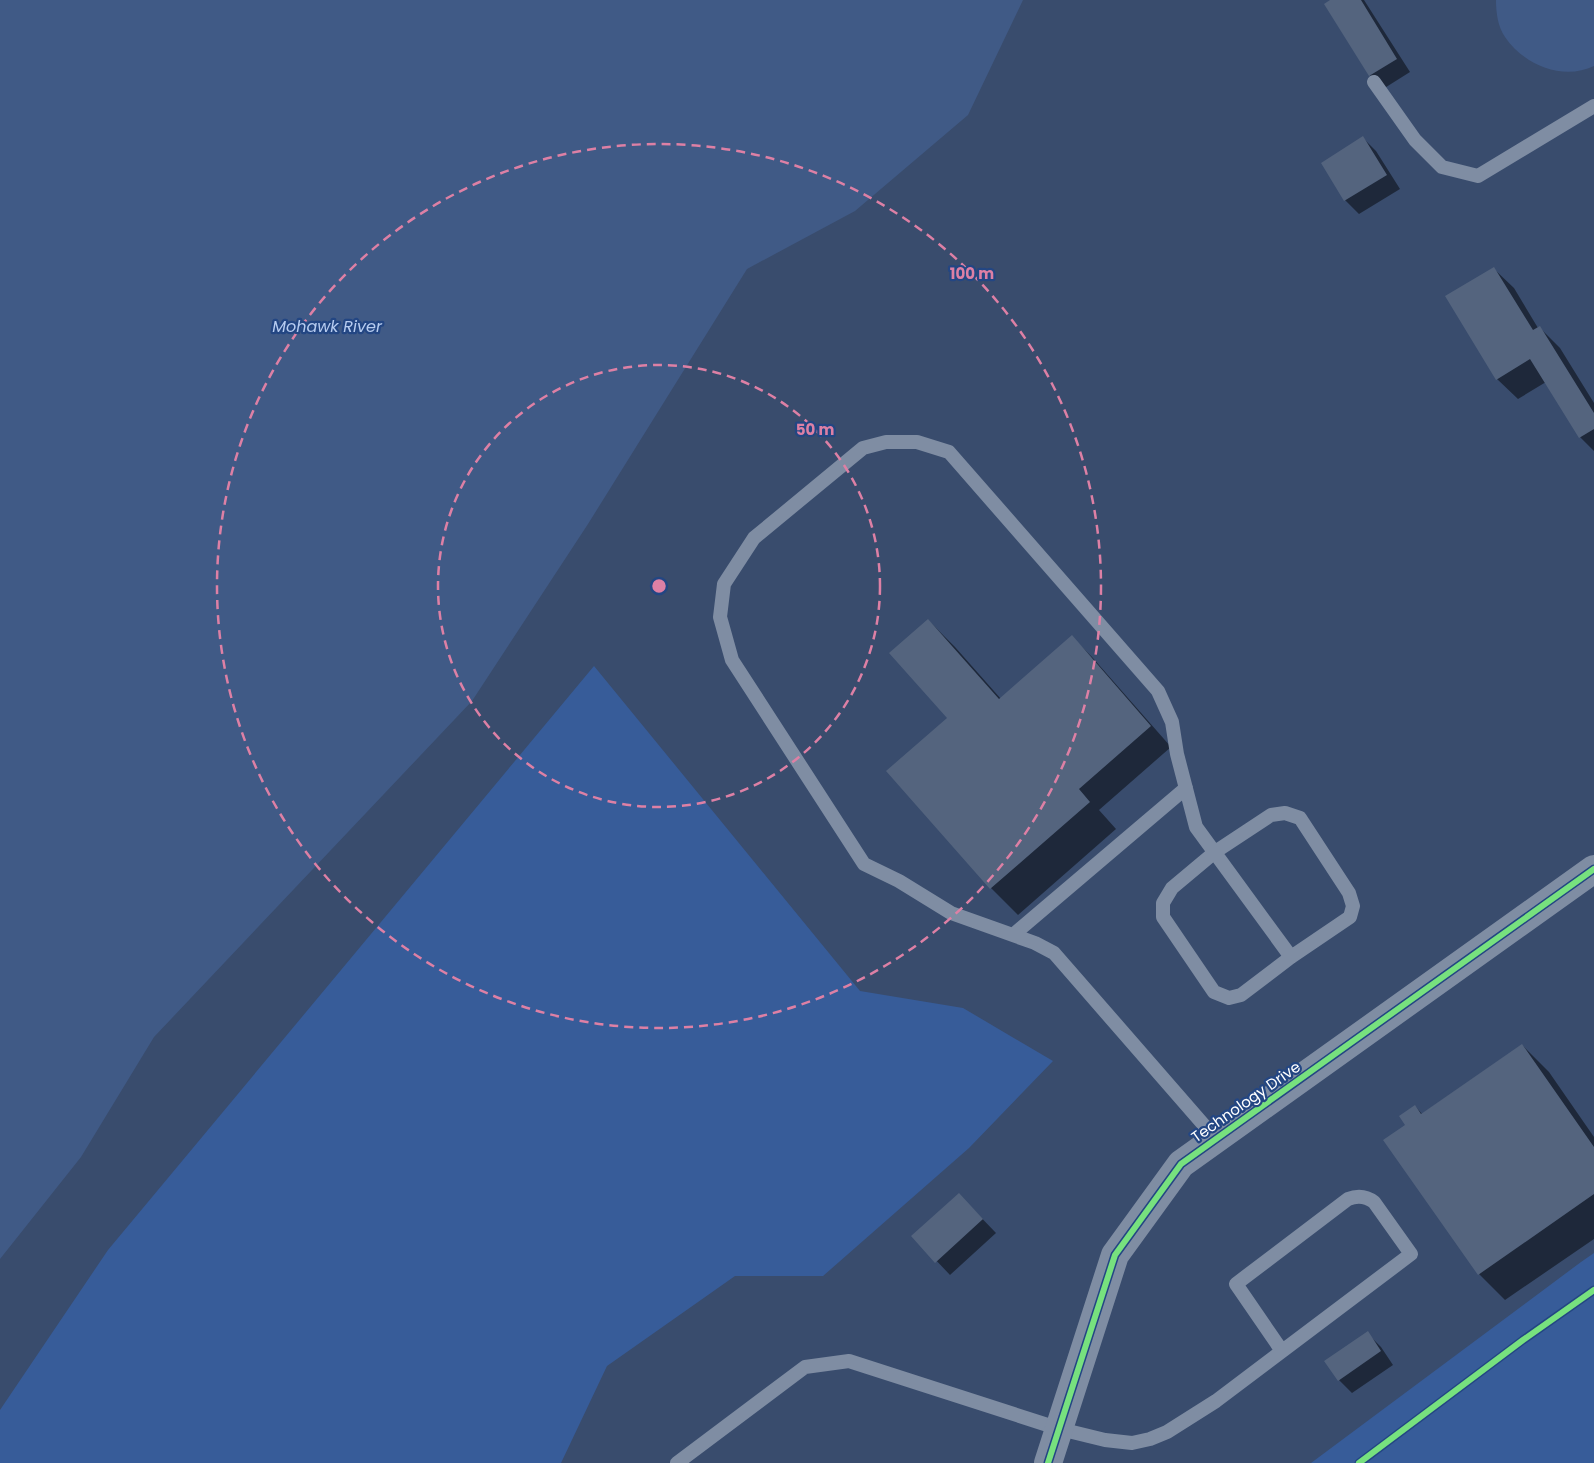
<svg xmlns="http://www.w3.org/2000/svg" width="1594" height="1463" font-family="Poppins,sans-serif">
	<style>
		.green { fill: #375c99 }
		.water { fill: #405a86 }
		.shadow { fill: #0007 }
		.building { fill: #54647e }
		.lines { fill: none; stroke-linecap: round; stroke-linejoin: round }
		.lane { stroke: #7f8da3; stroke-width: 14 }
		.street { stroke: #7f8da3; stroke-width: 28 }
		.cycleway-casing { stroke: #234683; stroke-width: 9 }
		.cycleway { stroke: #77e17e; stroke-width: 6 }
		.ring { fill: none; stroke: #dd80a5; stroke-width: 2.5; stroke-dasharray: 9 6 }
		.labels { text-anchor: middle; stroke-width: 4.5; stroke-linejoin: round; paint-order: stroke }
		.street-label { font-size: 15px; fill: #fff; stroke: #234683 }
		.water-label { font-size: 16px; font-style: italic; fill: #b7ccf0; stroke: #234683 }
		.centre { fill: #dd80a5; stroke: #234683; stroke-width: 2.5 }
		.ring-label { font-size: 15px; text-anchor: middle; font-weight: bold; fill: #dd80a5; stroke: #234683; stroke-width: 4.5; stroke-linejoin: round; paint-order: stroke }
	</style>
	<rect width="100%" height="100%" fill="#394c6d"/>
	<path class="green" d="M 594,666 L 860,991 L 963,1008 L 1053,1061 L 969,1148 L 823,1276 L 735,1276 L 607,1366 L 561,1463 L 0,1463 L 0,1410 L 108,1250 Z
		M 1594,1253 L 1594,1463 L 1311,1463 L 1581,1262 Z"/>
	<path class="water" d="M 0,0 L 1023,0 L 968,115 L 855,211 L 747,269 L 588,524 L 472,701 L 154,1037 L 81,1157 L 0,1259 Z
		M 1496,0 L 1594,0 L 1594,66 C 1563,81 1524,65 1505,37 C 1498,27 1496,13 1496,0 Z"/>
	<path class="shadow" d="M 1333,0 L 1364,0 L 1410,72 L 1383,89 L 1370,75 L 1326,4 Z
		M 1363,138 L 1376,151 L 1400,189 L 1359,214 L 1345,200 Z
		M 1493,268 L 1514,288 L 1538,328 L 1540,328 L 1560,348 L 1594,403 L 1594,451 L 1580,437 L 1546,382 L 1518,399 L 1497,379 Z
		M 928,620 L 955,647 L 1001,699 L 1072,637 L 1092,657 L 1171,747 L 1099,810 L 1116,829 L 1018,915 L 991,888 L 888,771 L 949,718 Z
		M 1522,1045 L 1549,1072 L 1594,1137 L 1594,1239 L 1505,1300 L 1479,1274 L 1406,1125 L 1415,1106 L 1422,1114 Z
		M 972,1208 L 996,1233 L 950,1275 L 913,1236 Z
		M 1367,1333 L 1381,1347 L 1393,1365 L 1352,1393 L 1339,1380 Z"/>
	<path class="building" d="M 1330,0 L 1361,0 L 1397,59 L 1369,76 L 1324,4 Z
		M 1363,136 L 1387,175 L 1344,201 L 1321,163 Z
		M 1494,267 L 1533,330 L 1540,326 L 1594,413 L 1594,429 L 1579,438 L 1530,359 L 1496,380 L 1445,296 Z
		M 928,619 L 999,699 L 1072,635 L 1151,726 L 1079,789 L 1090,802 L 990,889 L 886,771 L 947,718 L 889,653 Z
		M 1522,1044 L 1594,1147 L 1594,1194 L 1478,1275 L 1383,1140 L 1405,1125 L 1399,1116 L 1415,1105 L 1421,1114 Z
		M 959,1193 L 983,1219 L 935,1263 L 911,1236 Z
		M 1368,1331 L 1381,1351 L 1338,1381 L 1324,1361 Z"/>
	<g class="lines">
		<path class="lane" d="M 1374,82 L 1415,140 L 1442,167 L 1478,176 L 1594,106
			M 1285,813 L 1300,818 L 1349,893 L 1353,906 L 1350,917 L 1291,957 L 1241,995 L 1229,998 L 1214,992 L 1163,917 L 1163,903 L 1172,888 L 1215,852 L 1271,815 Z
			M 1013,935 L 1186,788
			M 1216,1139 L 1054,953 L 1035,943 L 951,913 L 899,881 L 864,864 L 732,660 L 720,617 L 724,584 L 754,538 L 863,448 L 886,442 L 917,442 L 949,452 L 1158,691 L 1172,722 L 1177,754 L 1196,827 L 1291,957
			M 677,1463 L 805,1367 L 849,1361 L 1060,1429 L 1105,1440 L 1132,1443 L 1150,1439 L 1167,1432 L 1216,1401 L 1411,1254 L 1374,1202 C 1366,1196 1358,1195 1348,1199 L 1236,1284 L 1282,1351"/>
		<path class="street" d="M 1048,1463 L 1115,1255 L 1181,1164 L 1594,869"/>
		<g class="cycleway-casing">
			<path id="cycleway" d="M 1048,1463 L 1115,1255 L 1181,1164 L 1594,869
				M 1359,1463 L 1523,1340 L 1594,1290"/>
		</g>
		<use href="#cycleway" class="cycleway"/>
	</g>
	<g class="ring">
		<circle cx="659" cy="586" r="221"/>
		<circle cx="659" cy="586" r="442"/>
	</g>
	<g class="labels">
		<g class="street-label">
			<text transform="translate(1246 1102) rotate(-35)" y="5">Technology Drive</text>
		</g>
		<g class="water-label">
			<text x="327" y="332">Mohawk River</text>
		</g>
	</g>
	<circle cx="659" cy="586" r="8" class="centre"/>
	<g class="ring-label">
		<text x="972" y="279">100 m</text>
		<text x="815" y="435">50 m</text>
	</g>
</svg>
